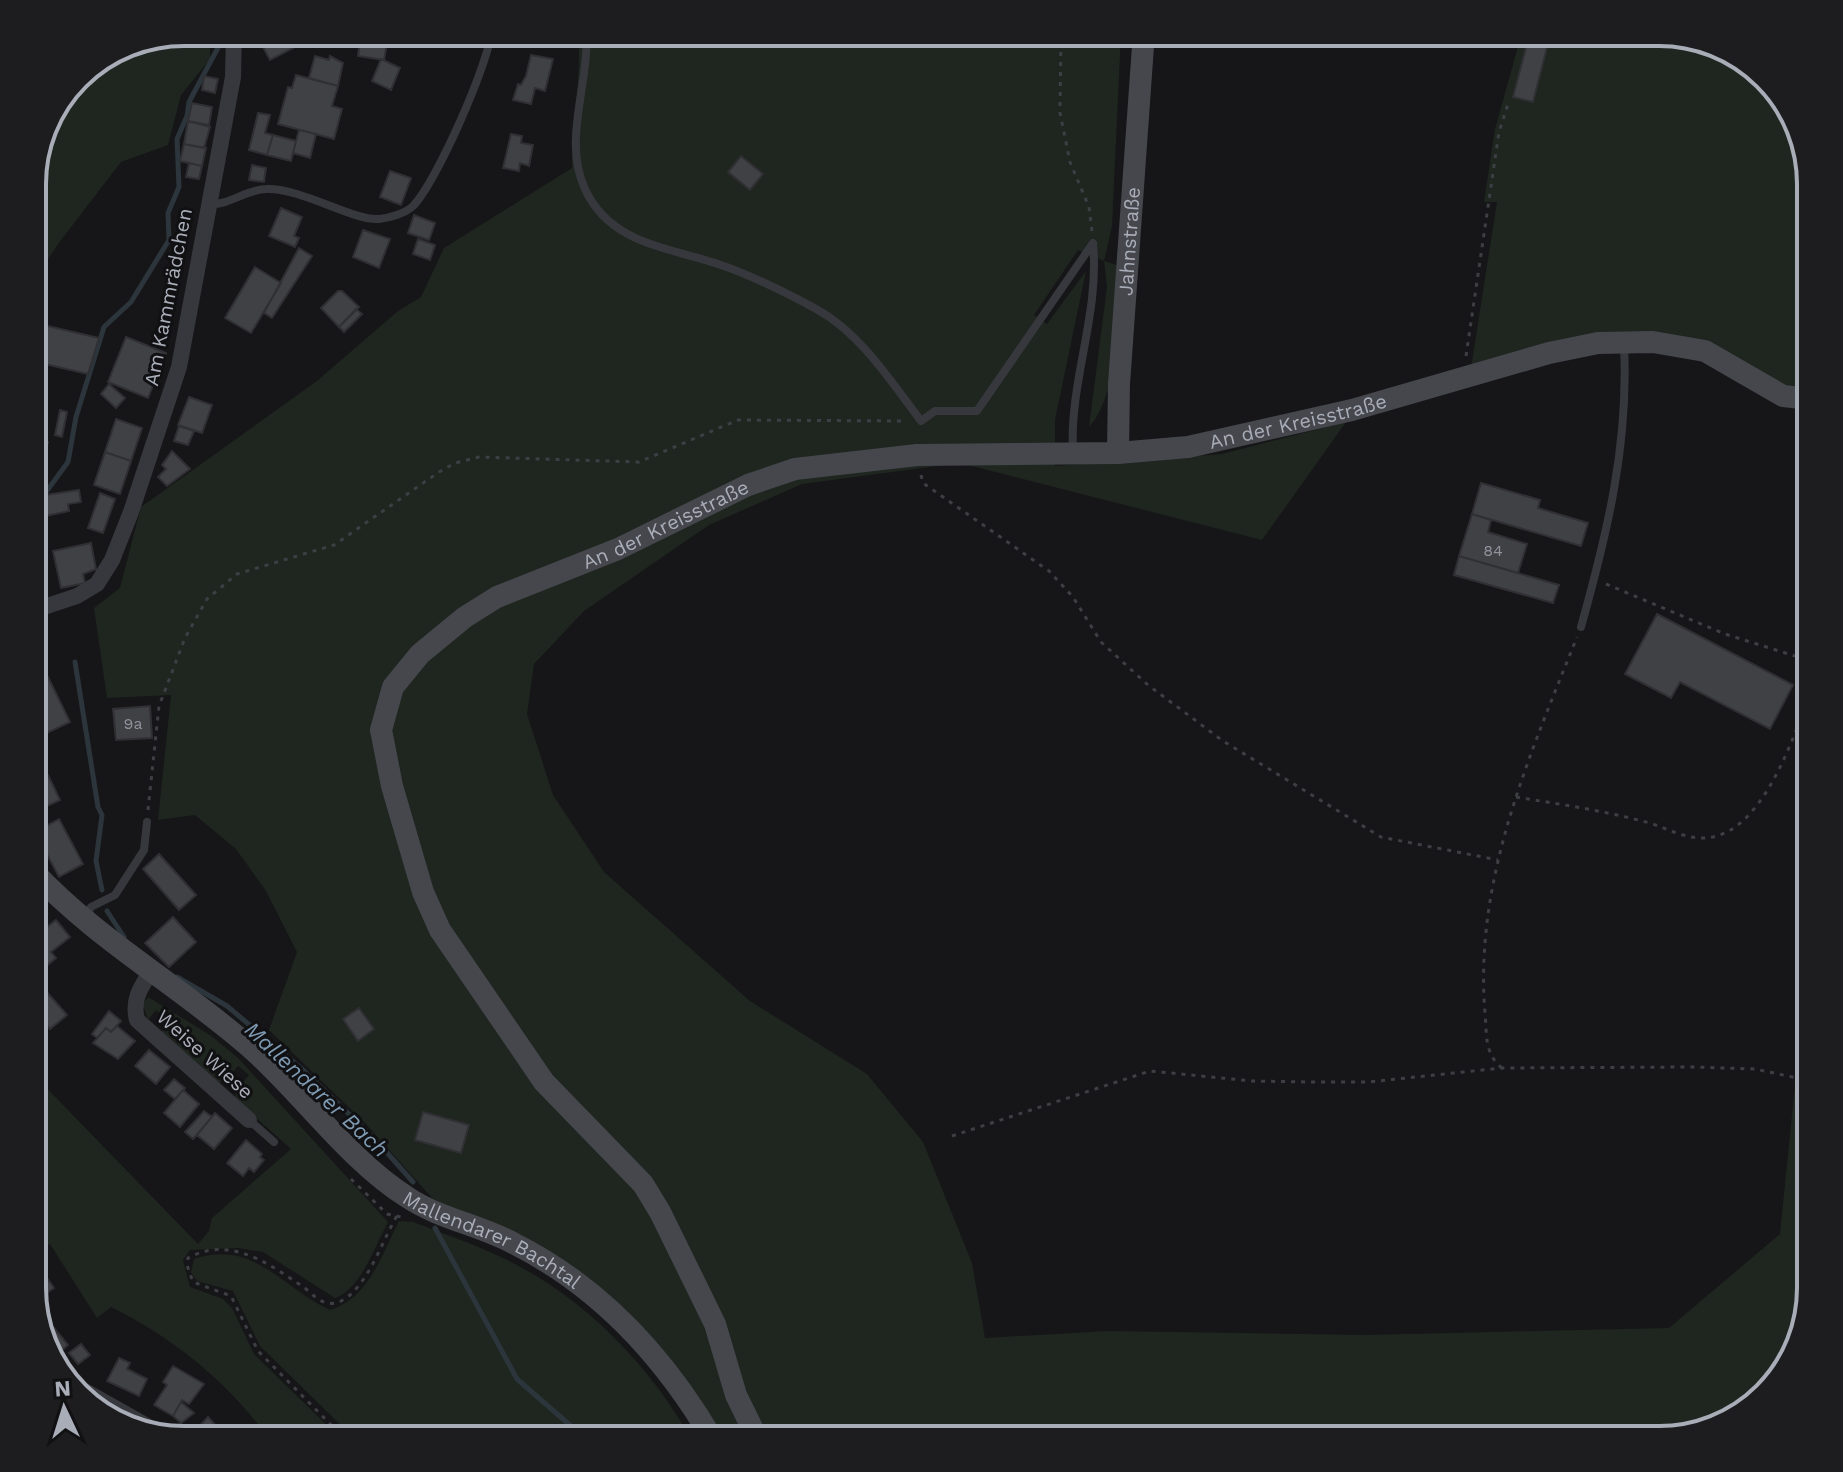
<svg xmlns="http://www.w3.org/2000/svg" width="1843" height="1472" font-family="'Work Sans',sans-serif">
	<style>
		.green { fill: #1e261f }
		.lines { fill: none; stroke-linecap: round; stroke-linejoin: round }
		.stream { stroke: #2c353c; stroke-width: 5 }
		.building { fill: #404145; stroke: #303034; stroke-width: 2 }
		.path { stroke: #3d3f44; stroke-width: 3; stroke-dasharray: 4 6; stroke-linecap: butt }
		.lane { stroke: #37383d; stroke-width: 8 }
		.street { stroke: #37383d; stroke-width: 16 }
		.secondary { stroke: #45474d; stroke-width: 22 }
		.labels { text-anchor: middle; stroke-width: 6; stroke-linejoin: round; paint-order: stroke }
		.number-label { font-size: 16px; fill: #8e929b }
		.street-label { font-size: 20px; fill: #a8adb8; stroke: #111113 }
		.water-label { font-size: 22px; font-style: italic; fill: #7f9bb3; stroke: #111113 }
		.rim { fill: none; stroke: #a8adb8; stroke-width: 4 }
	</style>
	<rect width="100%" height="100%" fill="#161618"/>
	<path class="green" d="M 184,32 L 210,32 L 210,59 L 181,95 L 168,145 L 121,162 L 58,244 L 32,284 L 32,174 L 48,116 L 83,70 Z
		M 578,32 L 1121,32 L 1112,226 L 1104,261 L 1123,267 C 1119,309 1119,396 1089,427 L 1107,287 L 1104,261 L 1078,250 L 1034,315 L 1047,324 L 1086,271 L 1055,420 L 1055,466 L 1222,454 L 1346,422 L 1262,540 L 960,463 L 802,484 L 709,525 L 584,611 L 534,664 L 527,714 L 553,795 L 604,872 L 750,1001 L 867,1074 L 923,1142 L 972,1263 L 985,1338 L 1108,1331 L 1364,1335 L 1669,1328 L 1780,1234 L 1795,1085 L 1811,1089 L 1811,1288 L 1774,1388 L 1726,1425 L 1659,1440 L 722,1440 L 652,1341 L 599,1286 L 566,1263 L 433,1199 L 365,1123 L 269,1030 L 297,952 L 266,891 L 236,849 L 195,815 L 158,820 L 171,695 L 107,698 L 94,608 L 120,588 L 141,507 L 317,381 L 398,311 L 421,297 L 444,248 L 572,168 C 572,123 582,77 578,32 Z
		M 1522,32 L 1659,32 L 1759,69 L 1796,117 L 1811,184 L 1811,392 L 1796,392 L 1694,341 L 1471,368 L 1497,202 L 1484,202 L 1495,129 Z
		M 148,997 L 210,1035 L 238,1058 L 388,1222 C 375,1246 361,1289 335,1298 L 263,1252 L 238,1248 L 190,1250 L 183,1260 L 190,1287 L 223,1299 L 232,1308 L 254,1354 L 342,1440 L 270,1440 C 229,1383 174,1338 111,1307 L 97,1318 L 50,1244 L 39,1251 L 32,1238 L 32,1073 L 198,1244 L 209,1231 L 212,1218 L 291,1149 L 236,1100 L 235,1092 L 249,1075 L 238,1066 L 226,1081 L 217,1083 L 161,1032 L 170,1021 L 156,1010 L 148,1020 L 143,1005 Z
		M 399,1221 L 413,1222 C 447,1235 483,1247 515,1264 C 590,1303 651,1368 692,1440 L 356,1440 L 260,1346 L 233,1291 L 197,1281 L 191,1272 L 194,1259 C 254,1239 282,1288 330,1310 C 369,1298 382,1254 399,1221 Z"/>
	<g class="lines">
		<path class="stream" d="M 46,492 L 68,462 L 76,417 L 104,327 L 131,302 L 169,240 L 168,213 L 179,187 L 177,139 L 187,116 L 189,102 L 221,42 L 219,32
			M 75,662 L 98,807 L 102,815 L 96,861 L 102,890
			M 107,911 L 124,937
			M 177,977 L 227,1006 L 303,1070 L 374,1138 L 413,1182
			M 435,1228 L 517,1379 L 587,1440"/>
	</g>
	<path class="building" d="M 255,32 L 317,32 L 318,35 L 270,60 Z
		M 361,32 L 389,32 L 384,60 L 358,56 Z
		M 1530,32 L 1551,32 L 1533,102 L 1513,97 Z
		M 531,55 L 553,59 L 545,91 L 535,88 L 531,104 L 513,100 L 518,84 L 521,85 L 526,76 Z
		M 315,56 L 329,60 L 330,56 L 343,63 L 338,86 L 309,78 Z
		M 381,59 L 400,68 L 391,90 L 372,81 Z
		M 296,75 L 338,86 L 332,106 L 342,109 L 334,139 L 278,124 L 288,87 L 292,88 Z
		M 204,76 L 218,79 L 215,93 L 202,90 Z
		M 192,103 L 212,107 L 209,125 L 188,121 Z
		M 258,113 L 270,115 L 265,133 L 273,135 L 267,155 L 249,150 Z
		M 188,121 L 210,127 L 204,148 L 184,144 Z
		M 299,130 L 316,134 L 310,158 L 293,153 Z
		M 511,134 L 522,136 L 521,143 L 533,145 L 529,166 L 520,163 L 519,171 L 503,168 Z
		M 273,135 L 296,141 L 291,161 L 267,155 Z
		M 184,144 L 206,148 L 202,166 L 180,161 Z
		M 741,156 L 763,174 L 750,190 L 728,172 Z
		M 189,163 L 202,166 L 199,179 L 186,177 Z
		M 252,165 L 266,168 L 264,182 L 249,180 Z
		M 390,171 L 411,178 L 401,205 L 380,197 Z
		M 281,208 L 302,217 L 294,236 L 299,238 L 295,247 L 269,236 Z
		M 414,215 L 435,223 L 429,240 L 408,233 Z
		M 363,230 L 390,239 L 379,268 L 353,257 Z
		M 418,239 L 435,245 L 430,260 L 413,254 Z
		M 299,248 L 312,256 L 272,318 L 264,313 Z
		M 255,267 L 281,283 L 251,333 L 225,318 Z
		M 338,291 L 342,291 L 359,307 L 339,327 L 321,308 Z
		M 356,309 L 362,314 L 344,332 L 339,327 Z
		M 39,324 L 99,338 L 88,374 L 32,361 Z
		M 126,337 L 166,353 L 148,398 L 108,382 Z
		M 109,384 L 125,398 L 116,408 L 101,394 Z
		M 189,397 L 212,405 L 202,433 L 178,425 Z
		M 60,410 L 67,412 L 62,437 L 55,435 Z
		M 116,419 L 142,428 L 131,461 L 105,452 Z
		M 179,426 L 194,431 L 188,445 L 174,441 Z
		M 32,438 L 48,442 L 42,468 L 32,469 Z
		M 172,451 L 190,469 L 167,486 L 158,477 L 166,469 L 162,465 Z
		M 105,452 L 131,461 L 120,494 L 94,485 Z
		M 1481,483 L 1540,500 L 1538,508 L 1588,523 L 1581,546 L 1472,514 Z
		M 79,490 L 81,502 L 68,504 L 69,511 L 32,519 L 32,497 Z
		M 100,493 L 115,499 L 103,533 L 88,528 Z
		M 1472,514 L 1491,520 L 1488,532 L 1527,544 L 1518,573 L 1459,556 Z
		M 91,543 L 96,569 L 83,574 L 85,583 L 61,588 L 53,551 Z
		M 1459,556 L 1559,585 L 1553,603 L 1454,575 Z
		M 1657,614 L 1793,685 L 1770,729 L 1680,682 L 1671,698 L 1625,674 Z
		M 48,677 L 70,722 L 32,740 L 32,685 Z
		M 150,706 L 152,738 L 116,740 L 113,709 Z
		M 48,775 L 60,800 L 32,813 L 32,783 Z
		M 59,819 L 83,864 L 59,877 L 35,832 Z
		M 159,854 L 196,895 L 179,910 L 143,869 Z
		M 173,917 L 196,942 L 169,967 L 145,943 Z
		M 56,920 L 70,937 L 51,952 L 56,958 L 39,972 L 32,964 L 32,939 Z
		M 36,980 L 67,1015 L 50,1029 L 32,1008 L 32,983 Z
		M 359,1008 L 374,1029 L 358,1041 L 343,1019 Z
		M 109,1011 L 121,1021 L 111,1032 L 106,1028 L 97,1038 L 92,1034 Z
		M 117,1026 L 135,1041 L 118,1059 L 93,1043 L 106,1028 L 111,1032 Z
		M 149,1050 L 170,1067 L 156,1084 L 135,1066 Z
		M 174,1079 L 185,1088 L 175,1099 L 164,1090 Z
		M 183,1090 L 199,1104 L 180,1127 L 164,1113 Z
		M 204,1111 L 212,1117 L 193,1139 L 185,1132 Z
		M 423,1112 L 469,1125 L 461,1153 L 415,1140 Z
		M 215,1113 L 232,1128 L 214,1149 L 197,1135 Z
		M 246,1140 L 262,1154 L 260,1157 L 264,1160 L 254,1172 L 249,1168 L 243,1176 L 227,1163 Z
		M 36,1262 L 54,1288 L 33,1302 L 32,1265 Z
		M 54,1328 L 68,1345 L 57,1355 L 43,1337 Z
		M 81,1344 L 90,1355 L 78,1364 L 69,1353 Z
		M 119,1358 L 130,1363 L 127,1369 L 147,1379 L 139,1396 L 107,1381 Z
		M 173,1366 L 204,1384 L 189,1404 L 182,1400 L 173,1416 L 154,1405 L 167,1385 L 163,1382 Z
		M 181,1402 L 194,1413 L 181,1423 L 173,1416 Z
		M 208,1417 L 225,1436 L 220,1440 L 201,1440 L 194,1432 Z"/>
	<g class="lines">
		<path class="path" d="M 1061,32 L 1060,113 L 1070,162 L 1089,207 L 1092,231
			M 1466,356 L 1499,132 L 1508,104
			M 921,475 L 923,483 L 1049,571 L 1073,597 L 1101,642 L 1148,685 L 1223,741 L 1381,837 L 1498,860
			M 1606,584 L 1725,634 L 1811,661
			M 1516,797 C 1558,804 1600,810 1642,821 C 1661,825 1679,837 1700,838 C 1761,841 1793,737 1811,692
			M 148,810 L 159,706 L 185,638 L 207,599 L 237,574 L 334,545 L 439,472 L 455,463 L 479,457 L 639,462 L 738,420 L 905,421
			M 1502,1068 C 1484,1054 1487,1034 1485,1013 C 1474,880 1529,757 1577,637
			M 952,1136 L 1150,1071 L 1252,1081 L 1310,1082 L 1368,1082 L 1502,1068 L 1693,1067 L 1755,1069 L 1811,1081
			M 351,1179 L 387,1214 L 401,1217
			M 346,1440 L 258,1351 L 231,1296 L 193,1282 L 187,1265 L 188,1258 C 230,1235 269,1264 302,1286 C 311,1292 318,1302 328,1303 C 336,1305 344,1300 350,1295 C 372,1275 383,1239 398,1214"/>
		<path class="lane" d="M 586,32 C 590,83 562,140 585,189 C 610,244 668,247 718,264 C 751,275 787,293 818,310 C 861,334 892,383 921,421 L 935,411 L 977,411 L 1093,243
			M 208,204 C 229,206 246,189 267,189 C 302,188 353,221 379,219 C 390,218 406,213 413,206 C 436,183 489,63 491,32
			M 1073,452 C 1069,382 1100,314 1093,244
			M 1581,627 C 1607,534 1629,444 1624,346
			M 86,916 L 91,907 L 115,895 L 144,850 L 147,822
			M 249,1120 L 274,1142"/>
		<path class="street" d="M 32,611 L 77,596 L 97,584 L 112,560 L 131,512 L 179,367 L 233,77 L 234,32
			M 150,973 C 140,988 132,1001 137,1020 L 249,1120
			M 67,1381 L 147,1426"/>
		<g class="secondary">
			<path id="s1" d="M 1118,453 L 1119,384 L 1144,32"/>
			<path id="s2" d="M 32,870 C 98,941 182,987 253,1050 C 303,1095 351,1162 407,1197 C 438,1218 479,1225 513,1243 C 599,1286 665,1358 713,1440"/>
			<path id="s3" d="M 758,1440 L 736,1395 L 715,1324 L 660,1212 L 643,1184 L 544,1082 L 440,930 L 423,892 L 392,786 L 381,730 L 393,687 L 420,654 L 465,617 L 497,597 L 618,549 L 748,485 L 795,469 L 917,455 L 1118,453 L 1188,447 L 1352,410 L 1549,353 L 1598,343 L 1653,342 L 1705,351 L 1783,396 L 1811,399"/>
		</g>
	</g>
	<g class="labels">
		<g class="number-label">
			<text x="1493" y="556">84</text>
			<text x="133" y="729">9a</text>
		</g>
		<g class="street-label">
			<text dy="7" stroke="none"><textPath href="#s1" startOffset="212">Jahnstraße</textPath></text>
			<text transform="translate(168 297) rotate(-79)" y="7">Am Kammrädchen</text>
			<text dy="7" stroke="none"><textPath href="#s3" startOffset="1832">An der Kreisstraße</textPath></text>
			<text dy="7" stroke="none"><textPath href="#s3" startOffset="1184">An der Kreisstraße</textPath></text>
			<text transform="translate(205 1054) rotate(42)" y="7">Weise Wiese</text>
			<text dy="7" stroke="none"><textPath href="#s2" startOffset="594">Mallendarer Bachtal</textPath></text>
		</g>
		<g class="water-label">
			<text transform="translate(317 1089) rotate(43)" y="8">Mallendarer Bach</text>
		</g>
	</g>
	<path d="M0 0H1843V1472H0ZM184 46H1659A138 138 0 0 1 1797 184V1288A138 138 0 0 1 1659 1426H184A138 138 0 0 1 46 1288V184A138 138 0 0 1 184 46Z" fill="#1d1d20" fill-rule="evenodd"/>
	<path class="rim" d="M184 46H1659A138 138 0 0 1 1797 184V1288A138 138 0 0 1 1659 1426H184A138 138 0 0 1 46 1288V184A138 138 0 0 1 184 46Z"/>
	<g transform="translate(64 1408) rotate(356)" stroke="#111113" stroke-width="6" paint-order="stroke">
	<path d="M0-6L14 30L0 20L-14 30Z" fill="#a8adb8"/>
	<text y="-12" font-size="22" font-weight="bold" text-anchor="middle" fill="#a8adb8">N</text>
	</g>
</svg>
